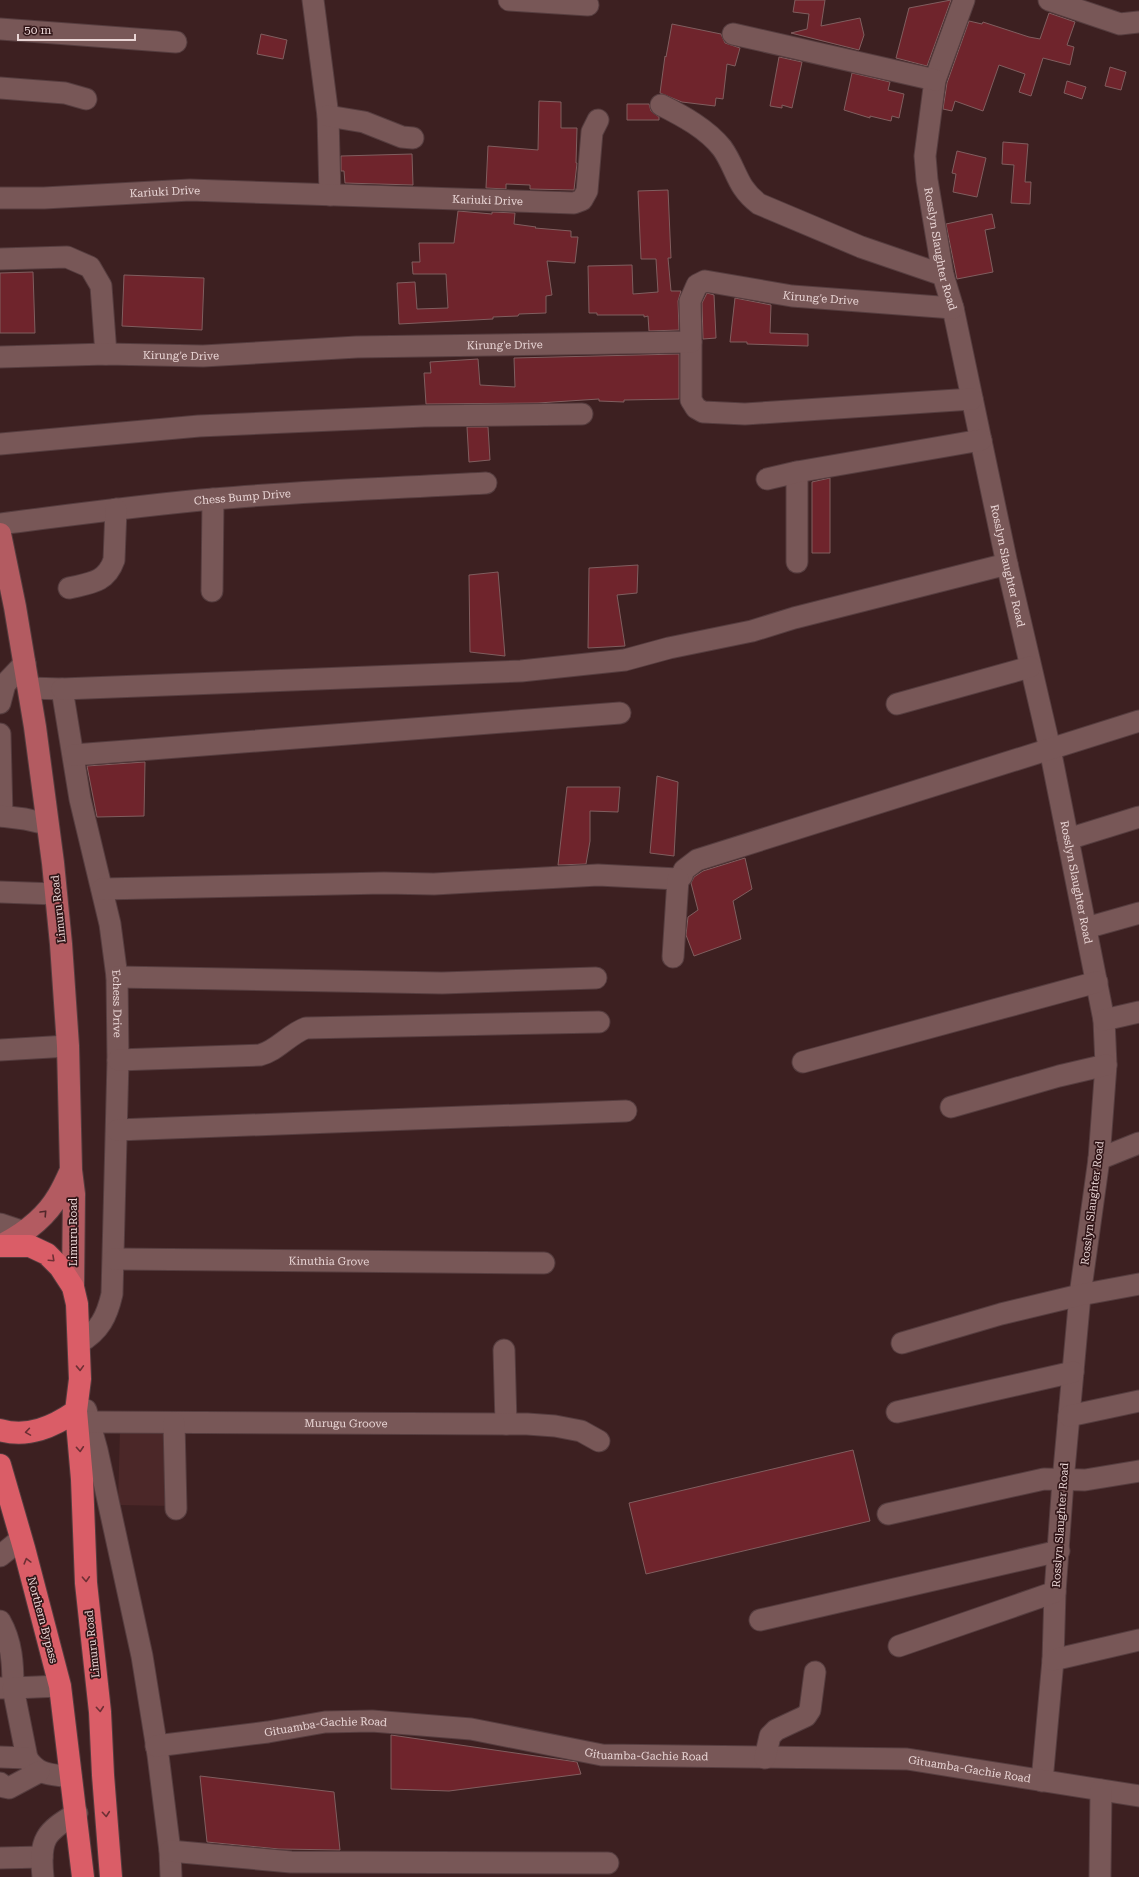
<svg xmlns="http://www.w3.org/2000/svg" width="1139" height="1877" font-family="'Roboto Serif',serif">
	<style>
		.built { fill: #4b2728 }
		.building { fill: #6f242c; stroke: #805e5f }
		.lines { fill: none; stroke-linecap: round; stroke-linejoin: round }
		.minor-casing { stroke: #563d3f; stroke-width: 23 }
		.major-casing { stroke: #563d3f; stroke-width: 24 }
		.highway-casing { stroke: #563d3f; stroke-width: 24 }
		.minor { stroke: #785757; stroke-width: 21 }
		.major { stroke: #b35b61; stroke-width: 22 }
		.highway { stroke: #da5d67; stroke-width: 22 }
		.oneway { stroke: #52272a }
		.oneway2 { stroke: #6d2f34 }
		.labels { text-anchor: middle; stroke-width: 3.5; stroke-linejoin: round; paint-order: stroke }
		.street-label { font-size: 11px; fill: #e9d5d5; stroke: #321618 }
	</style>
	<rect width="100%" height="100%" fill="#3d2021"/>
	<path class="built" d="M 120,1428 L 170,1432 L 172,1506 L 118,1505 Z"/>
	<path class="building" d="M 795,0 L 825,0 L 821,26 L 860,18 L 864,35 L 859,50 L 791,33 L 807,29 L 809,14 L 793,12 Z
		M 951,0 L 927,66 L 896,58 L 909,8 Z
		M 1049,13 L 1075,22 L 1067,45 L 1074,47 L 1070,65 L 1043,58 L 1031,96 L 1019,92 L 1025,74 L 999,65 L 983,111 L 955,101 L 952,111 L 943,109 L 947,83 L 969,21 L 982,24 L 983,22 L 1029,37 L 1040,39 Z
		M 672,24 L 721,34 L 725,43 L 740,48 L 735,66 L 727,64 L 723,99 L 716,98 L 715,106 L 682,102 L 660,93 L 665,56 L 666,57 Z
		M 261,34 L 287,40 L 283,59 L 257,54 Z
		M 779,57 L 802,62 L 792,108 L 782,105 L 782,108 L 770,106 Z
		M 1110,67 L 1126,72 L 1121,90 L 1105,86 Z
		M 852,73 L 890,82 L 888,90 L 904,94 L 899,118 L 892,116 L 891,121 L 870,116 L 870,118 L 844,110 Z
		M 1067,81 L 1086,87 L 1082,99 L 1064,93 Z
		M 539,101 L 561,102 L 561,128 L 577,128 L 576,163 L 577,163 L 574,190 L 530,189 L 530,185 L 506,184 L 506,189 L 486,188 L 488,146 L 538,150 Z
		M 627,104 L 649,104 L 651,111 L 659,117 L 659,120 L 627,120 Z
		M 1003,142 L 1028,144 L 1025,182 L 1031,182 L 1030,204 L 1011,203 L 1014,165 L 1002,164 Z
		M 957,151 L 986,158 L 977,197 L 953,192 L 956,174 L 952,173 Z
		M 412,154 L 413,185 L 345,183 L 344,171 L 341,171 L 341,156 Z
		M 668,190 L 671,258 L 668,258 L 671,291 L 681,291 L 678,301 L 679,330 L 649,331 L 648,316 L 644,317 L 644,315 L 597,315 L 597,313 L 589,313 L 588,266 L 632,265 L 633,294 L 658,292 L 656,259 L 641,259 L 638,191 Z
		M 458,211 L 492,214 L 492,212 L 515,213 L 514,224 L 536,227 L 535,228 L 571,231 L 571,237 L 578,237 L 575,263 L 547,261 L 552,295 L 546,296 L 546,313 L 519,314 L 518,316 L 493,317 L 493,319 L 399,324 L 397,283 L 415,282 L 417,309 L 448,308 L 446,274 L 413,274 L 412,262 L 420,262 L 419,243 L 454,243 Z
		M 992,214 L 995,228 L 985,230 L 993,272 L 957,279 L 946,224 Z
		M 33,272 L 35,333 L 0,333 L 0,273 Z
		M 124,275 L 204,278 L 202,330 L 122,326 Z
		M 707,293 L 714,295 L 716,338 L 703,339 L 702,303 Z
		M 735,298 L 771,305 L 770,333 L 808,334 L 808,346 L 747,344 L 747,342 L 730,342 Z
		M 679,354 L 679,399 L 624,400 L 624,402 L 599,401 L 599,399 L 538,403 L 426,404 L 424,373 L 431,373 L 430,362 L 478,359 L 480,385 L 515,387 L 514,358 Z
		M 467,427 L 488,427 L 490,460 L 469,462 Z
		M 830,478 L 830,553 L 812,553 L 812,482 Z
		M 638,565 L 637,593 L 617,595 L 625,646 L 588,648 L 589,568 Z
		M 498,572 L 505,656 L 470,652 L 469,575 Z
		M 145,762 L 144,816 L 97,817 L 87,766 Z
		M 657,776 L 678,782 L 674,856 L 650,853 Z
		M 567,787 L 620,787 L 618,812 L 590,811 L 590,841 L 586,864 L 558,865 Z
		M 745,858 L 752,889 L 733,901 L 741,939 L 694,956 L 686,935 L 688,917 L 698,910 L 691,883 L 694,877 L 703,871 Z
		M 853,1450 L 870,1521 L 646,1574 L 629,1503 Z
		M 391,1735 L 577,1762 L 581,1774 L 449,1791 L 391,1789 Z
		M 200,1776 L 334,1792 L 340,1850 L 279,1849 L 207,1842 Z"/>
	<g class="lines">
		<g class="minor-casing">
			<g id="minor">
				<path d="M 313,0 L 328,116 L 330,195"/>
				<path d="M 509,0 L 588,5"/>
				<path id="s1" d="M 964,0 L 935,80 L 925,156 L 927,180 L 943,275 L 953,308 L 1007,564 L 1050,749 L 1104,1020 L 1106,1065 L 1099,1159 L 1080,1295 L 1063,1481 L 1055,1592 L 1053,1660 L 1042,1781"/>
				<path d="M 1049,0 L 1120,24 L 1139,22"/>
				<path d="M 0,29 L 176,42"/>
				<path d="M 733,34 L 935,80"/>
				<path d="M 0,88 L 65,93 L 86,99"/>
				<path d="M 661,105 C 683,116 707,129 722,148 C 737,169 736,187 759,204 L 861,247 L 943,275"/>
				<path d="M 328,116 L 364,122 L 402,137 L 413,138"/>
				<path id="s2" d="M 0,198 L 44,198 L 190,190 L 574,203 L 582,200 L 587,191 L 592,132 L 598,120"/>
				<path d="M 0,259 L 67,257 L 90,267 L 101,286 L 106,354"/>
				<path d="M 691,342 L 691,400 L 696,408 L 703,412 L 745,414 L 972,399"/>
				<path id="s3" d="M 0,357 L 106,354 L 203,356 L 357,347 L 691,342 L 690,301 L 697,285 L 705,281 L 792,296 L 953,308"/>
				<path d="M 0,444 L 199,426 L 424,416 L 582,414"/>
				<path d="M 797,472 L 797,562"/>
				<path d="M 767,479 L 797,472 L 981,440"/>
				<path id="s4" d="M 0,524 C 71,515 142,505 214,499 C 304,491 396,488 486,483"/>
				<path d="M 69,588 C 90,583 106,583 114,560 L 116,509"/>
				<path d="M 212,591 L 213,499"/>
				<path id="s5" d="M 29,688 L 62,689 L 80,799 L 110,924 L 117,977 L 118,1060 L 112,1294 C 107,1316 100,1331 79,1343"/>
				<path d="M 62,689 L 521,671 L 625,660 L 669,648 L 752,631 L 794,618 L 1007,564"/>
				<path d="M 0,703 L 5,684 L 25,663"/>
				<path d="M 897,704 L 1030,667"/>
				<path d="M 0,734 L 2,816"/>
				<path d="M 74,755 L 620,713"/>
				<path d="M 0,816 L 25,819 L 47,824"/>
				<path d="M 1068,839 L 1139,817"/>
				<path d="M 102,889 L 384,883 L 434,884 L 598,875 L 678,879 L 682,876 L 684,870 L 697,860 L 1139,721"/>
				<path d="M 0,892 L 56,894"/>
				<path d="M 1086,928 L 1139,913"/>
				<path d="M 673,957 L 678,879"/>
				<path d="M 117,977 L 442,983 L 596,978"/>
				<path d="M 1104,1020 L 1139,1012"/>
				<path d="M 0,1050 L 68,1046"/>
				<path d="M 118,1060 L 260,1055 C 277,1051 289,1034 306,1028 L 599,1022"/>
				<path d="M 803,1062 L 1097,982"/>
				<path d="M 951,1107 L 1059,1076 L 1106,1065"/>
				<path d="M 117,1130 L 626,1111"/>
				<path d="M 1099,1159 L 1139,1143"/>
				<path d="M 0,1224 L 24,1232"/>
				<path id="s6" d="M 114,1259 L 544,1263"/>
				<path d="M 902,1343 L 1001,1314 L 1080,1295 L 1139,1284"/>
				<path d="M 504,1350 L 506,1424"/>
				<path d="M 86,1410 L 97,1450 L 142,1656 L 158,1755 L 170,1851 L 171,1877"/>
				<path d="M 897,1412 L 1073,1372"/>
				<path d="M 1069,1416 L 1139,1401"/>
				<path id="s7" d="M 89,1422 L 527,1424 L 555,1426 L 581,1431 L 599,1441"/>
				<path d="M 174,1423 L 176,1509"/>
				<path d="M 888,1514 L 1044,1479 L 1085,1480 L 1139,1471"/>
				<path d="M 0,1556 L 21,1539"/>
				<path d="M 760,1620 L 1059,1551"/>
				<path d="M 0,1621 C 12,1642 13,1664 13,1688 L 0,1688"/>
				<path d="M 899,1646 L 1055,1592"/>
				<path d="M 1053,1660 L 1139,1640"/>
				<path d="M 60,1686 L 13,1688 L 27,1758 C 38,1776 52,1774 71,1777"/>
				<path id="s8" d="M 156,1746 L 268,1732 L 325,1722 L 372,1721 L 471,1729 L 602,1755 L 907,1759 L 1139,1796"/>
				<path d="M 0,1757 L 27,1758"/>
				<path d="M 765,1758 L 770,1736 L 776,1730 L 806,1716 L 810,1710 L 815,1672"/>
				<path d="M 0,1783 L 4,1787 L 9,1788 L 39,1772"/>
				<path d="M 170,1851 L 291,1862 L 608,1863"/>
				<path d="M 0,1858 L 42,1857"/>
				<path d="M 43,1877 C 39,1839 45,1832 77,1813"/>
				<path d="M 1100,1877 L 1101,1790"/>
			</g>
		</g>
		<g class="major-casing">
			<path id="major" d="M 0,534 L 15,607 L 35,727 L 53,863 L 61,944 L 68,1046 L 71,1170 L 74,1194 L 73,1287
				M 2,1245 C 23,1234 46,1217 58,1196 C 63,1188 67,1179 71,1170"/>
		</g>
		<g class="highway-casing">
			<path id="highway" d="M 0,1246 L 30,1246 L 47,1254 L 60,1267 L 73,1287 L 77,1304 L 80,1379 L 76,1411 L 82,1479 L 86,1583 L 100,1712 L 103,1775 L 111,1877
				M 0,1430 C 28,1438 53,1427 76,1411
				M 0,1465 L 24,1548 L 60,1686 L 83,1877"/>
		</g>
		<use href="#minor" class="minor"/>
		<use href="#major" class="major"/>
		<use href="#highway" class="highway"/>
	</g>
	<defs><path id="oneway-chevron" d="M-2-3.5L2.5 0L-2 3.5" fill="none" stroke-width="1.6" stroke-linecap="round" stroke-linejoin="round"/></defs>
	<use class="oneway" href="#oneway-chevron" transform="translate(44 1213) rotate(-47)"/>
	<g class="oneway2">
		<use href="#oneway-chevron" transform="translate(52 1259) rotate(43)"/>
		<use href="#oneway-chevron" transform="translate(80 1368) rotate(88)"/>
		<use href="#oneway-chevron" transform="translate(28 1432) rotate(171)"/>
		<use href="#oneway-chevron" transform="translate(80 1449) rotate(86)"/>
		<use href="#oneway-chevron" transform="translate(27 1561) rotate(-105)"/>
		<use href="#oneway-chevron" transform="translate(86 1579) rotate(87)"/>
		<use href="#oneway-chevron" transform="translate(100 1709) rotate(85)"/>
		<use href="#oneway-chevron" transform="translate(106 1814) rotate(85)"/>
	</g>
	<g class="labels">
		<g class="street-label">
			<text dy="4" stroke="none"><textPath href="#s2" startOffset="165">Kariuki Drive</textPath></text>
			<text dy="4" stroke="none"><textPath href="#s2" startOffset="488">Kariuki Drive</textPath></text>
			<text dy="4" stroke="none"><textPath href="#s1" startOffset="256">Rosslyn Slaughter Road</textPath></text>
			<text dy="4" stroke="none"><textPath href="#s3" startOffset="876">Kirung'e Drive</textPath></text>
			<text dy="4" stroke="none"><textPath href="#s3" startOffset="505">Kirung'e Drive</textPath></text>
			<text dy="4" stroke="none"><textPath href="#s3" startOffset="181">Kirung'e Drive</textPath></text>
			<text dy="4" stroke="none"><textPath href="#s4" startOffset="244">Chess Bump Drive</textPath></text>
			<text dy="4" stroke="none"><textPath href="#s1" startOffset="580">Rosslyn Slaughter Road</textPath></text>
			<text dy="4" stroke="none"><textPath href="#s1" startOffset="904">Rosslyn Slaughter Road</textPath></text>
			<text transform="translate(58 909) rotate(-96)" y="4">Limuru Road</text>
			<text dy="4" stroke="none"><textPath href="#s5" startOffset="353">Echess Drive</textPath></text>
			<text transform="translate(1092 1203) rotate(-83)" y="4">Rosslyn Slaughter Road</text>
			<text transform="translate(73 1232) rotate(-90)" y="4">Limuru Road</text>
			<text dy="4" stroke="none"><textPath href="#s6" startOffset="215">Kinuthia Grove</textPath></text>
			<text dy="4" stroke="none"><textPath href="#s7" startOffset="257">Murugu Groove</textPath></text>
			<text transform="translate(1060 1525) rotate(-86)" y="4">Rosslyn Slaughter Road</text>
			<text transform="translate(43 1620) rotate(75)" y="4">Northern Bypass</text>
			<text transform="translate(92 1644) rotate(-96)" y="4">Limuru Road</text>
			<text dy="4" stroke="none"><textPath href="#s8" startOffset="171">Gituamba-Gachie Road</textPath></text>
			<text dy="4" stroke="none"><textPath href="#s8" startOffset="495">Gituamba-Gachie Road</textPath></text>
			<text dy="4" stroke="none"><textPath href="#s8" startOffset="819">Gituamba-Gachie Road</textPath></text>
		</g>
	</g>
	<path d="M18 34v6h117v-6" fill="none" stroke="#e9d5d5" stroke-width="2"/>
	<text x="24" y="34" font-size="12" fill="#e9d5d5" stroke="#321618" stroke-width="3" paint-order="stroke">50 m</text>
</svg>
